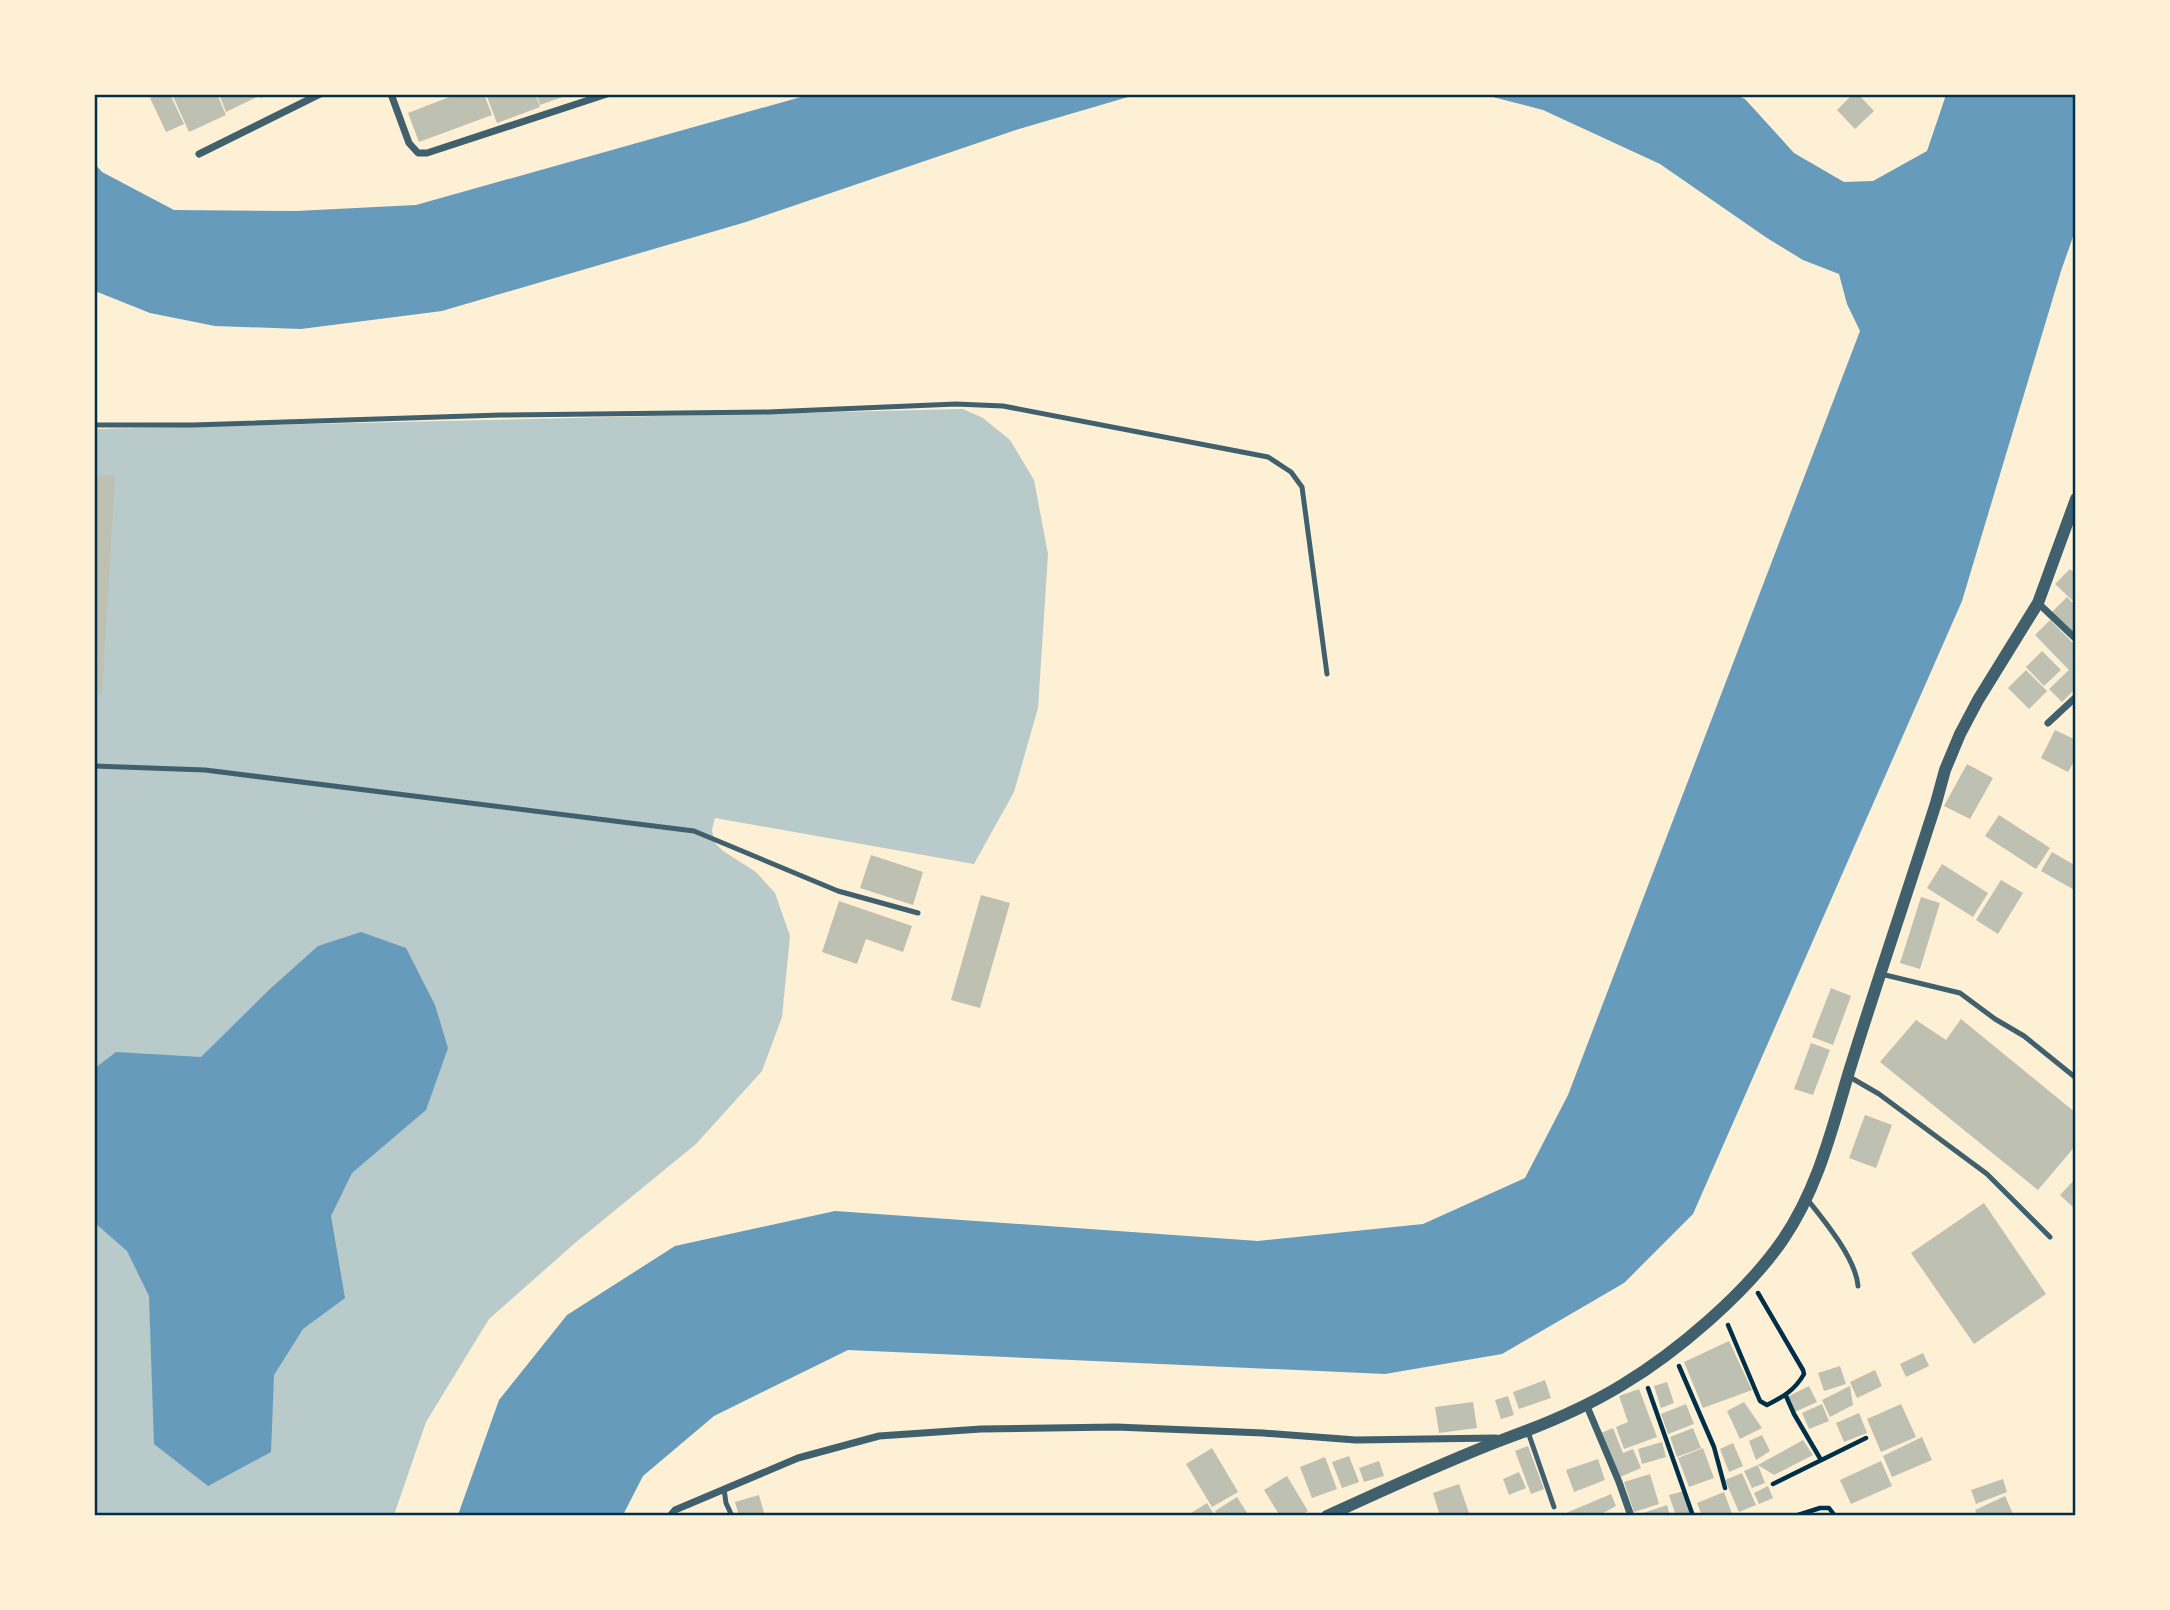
<svg xmlns="http://www.w3.org/2000/svg" width="2170" height="1610" font-family="Inter,sans-serif">
	<style>
		.green { fill: #b9caca }
		.water { fill: #669bbc }
		.building { fill: #bec0b2 }
		.lines { fill: none; stroke-linecap: round; stroke-linejoin: round }
		.path { stroke: #003049; stroke-width: 4.5 }
		.service { stroke: #3f606c; stroke-width: 5 }
		.minor { stroke: #3f606c; stroke-width: 7 }
		.tertiary { stroke: #3f606c; stroke-width: 12 }
		.neatline { fill: none; stroke: #003049; stroke-width: 2.5 }
	</style>
	<rect width="100%" height="100%" fill="#fdf0d5"/>
	<path class="green" d="M 963,409 L 983,418 L 1010,440 L 1034,480 L 1048,554 L 1038,708 L 1014,792 L 974,864 L 715,818 L 712,830 L 714,842 L 723,851 L 756,872 L 775,893 L 790,936 L 782,1017 L 762,1071 L 696,1144 L 575,1243 L 489,1319 L 426,1422 L 394,1515 L 95,1515 L 94,429 Z"/>
	<path class="water" d="M 808,95 L 1135,95 L 1019,129 L 746,222 L 442,311 L 301,329 L 215,326 L 150,313 L 95,291 L 95,164 L 102,172 L 174,210 L 296,211 L 416,205 Z
		M 1485,95 L 1736,95 L 1745,99 L 1794,153 L 1844,182 L 1873,181 L 1927,151 L 1946,95 L 2075,95 L 2075,231 L 2061,271 L 1962,601 L 1693,1214 L 1624,1283 L 1502,1354 L 1385,1374 L 848,1350 L 714,1416 L 643,1476 L 623,1515 L 458,1515 L 499,1400 L 567,1315 L 675,1246 L 835,1211 L 1258,1241 L 1423,1224 L 1525,1178 L 1568,1095 L 1860,331 L 1847,304 L 1839,274 L 1803,260 L 1767,238 L 1660,164 L 1543,110 Z
		M 361,932 L 406,948 L 435,1005 L 448,1048 L 426,1110 L 352,1173 L 331,1216 L 345,1298 L 303,1329 L 274,1375 L 271,1452 L 208,1486 L 154,1444 L 149,1296 L 127,1251 L 95,1223 L 95,1068 L 116,1052 L 201,1057 L 270,989 L 318,946 Z"/>
	<path class="building" d="M 157,94 L 170,94 L 184,124 L 166,132 L 150,98 Z
		M 172,94 L 217,94 L 226,115 L 189,132 Z
		M 219,94 L 269,94 L 261,98 L 259,96 L 226,112 Z
		M 457,94 L 484,94 L 492,115 L 419,142 L 408,113 Z
		M 486,94 L 535,94 L 540,107 L 497,123 Z
		M 536,94 L 568,94 L 568,95 L 540,105 Z
		M 1853,94 L 1858,94 L 1874,111 L 1855,129 L 1837,110 Z
		M 94,475 L 115,476 L 102,694 L 94,693 Z
		M 2070,569 L 2076,574 L 2076,604 L 2055,584 Z
		M 2067,597 L 2076,606 L 2076,635 L 2052,612 Z
		M 2050,620 L 2076,646 L 2076,688 L 2062,702 L 2049,689 L 2069,670 L 2035,635 Z
		M 2042,651 L 2061,670 L 2044,686 L 2026,667 Z
		M 2026,670 L 2047,691 L 2029,709 L 2008,688 Z
		M 2055,730 L 2076,740 L 2076,758 L 2068,772 L 2041,758 Z
		M 1967,764 L 1993,778 L 1970,819 L 1944,806 Z
		M 1999,815 L 2050,848 L 2036,869 L 1985,836 Z
		M 2052,852 L 2076,866 L 2076,891 L 2041,871 Z
		M 871,855 L 923,872 L 913,905 L 860,888 Z
		M 1942,864 L 1988,893 L 1973,917 L 1927,888 Z
		M 2001,880 L 2023,893 L 1998,934 L 1976,920 Z
		M 981,895 L 1010,903 L 980,1008 L 951,1000 Z
		M 1921,897 L 1940,903 L 1920,969 L 1900,963 Z
		M 839,901 L 912,926 L 903,952 L 866,939 L 857,964 L 822,952 Z
		M 1831,988 L 1851,996 L 1833,1045 L 1812,1037 Z
		M 1961,1019 L 2076,1113 L 2076,1145 L 2038,1190 L 1880,1062 L 1916,1020 L 1946,1040 Z
		M 1811,1043 L 1830,1050 L 1813,1095 L 1794,1089 Z
		M 1865,1115 L 1892,1125 L 1876,1168 L 1849,1158 Z
		M 2076,1178 L 2076,1210 L 2060,1195 Z
		M 1984,1203 L 2046,1294 L 1974,1344 L 1911,1253 Z
		M 1729,1341 L 1752,1390 L 1703,1408 L 1684,1362 Z
		M 1923,1353 L 1929,1366 L 1906,1377 L 1900,1364 Z
		M 1840,1366 L 1846,1384 L 1824,1391 L 1818,1373 Z
		M 1875,1370 L 1882,1386 L 1857,1398 L 1850,1382 Z
		M 1545,1380 L 1551,1398 L 1519,1409 L 1513,1392 Z
		M 1667,1382 L 1674,1403 L 1661,1408 L 1654,1386 Z
		M 1809,1386 L 1817,1402 L 1795,1412 L 1787,1397 Z
		M 1850,1386 L 1853,1405 L 1830,1417 L 1822,1400 Z
		M 1639,1389 L 1657,1437 L 1624,1449 L 1616,1427 L 1628,1422 L 1619,1396 Z
		M 1508,1396 L 1514,1415 L 1501,1419 L 1495,1400 Z
		M 1473,1402 L 1477,1428 L 1439,1433 L 1435,1407 Z
		M 1744,1402 L 1762,1428 L 1740,1439 L 1727,1411 Z
		M 1686,1404 L 1694,1424 L 1668,1434 L 1661,1414 Z
		M 1822,1404 L 1829,1421 L 1809,1429 L 1802,1413 Z
		M 1901,1404 L 1916,1437 L 1881,1452 L 1867,1419 Z
		M 1859,1413 L 1867,1433 L 1844,1442 L 1836,1423 Z
		M 1613,1428 L 1623,1453 L 1633,1449 L 1641,1468 L 1620,1477 L 1601,1433 Z
		M 1693,1428 L 1701,1448 L 1677,1457 L 1670,1437 Z
		M 1762,1435 L 1770,1451 L 1756,1460 L 1749,1441 Z
		M 1922,1437 L 1932,1460 L 1892,1477 L 1883,1456 Z
		M 1803,1440 L 1813,1455 L 1774,1475 L 1758,1465 Z
		M 1662,1442 L 1666,1457 L 1642,1464 L 1638,1449 Z
		M 1733,1443 L 1743,1466 L 1729,1472 L 1720,1449 Z
		M 1528,1446 L 1544,1489 L 1531,1494 L 1515,1451 Z
		M 1212,1448 L 1238,1492 L 1212,1507 L 1186,1464 Z
		M 1703,1448 L 1714,1478 L 1689,1487 L 1678,1458 Z
		M 1349,1456 L 1359,1482 L 1342,1488 L 1332,1462 Z
		M 1325,1457 L 1337,1489 L 1312,1498 L 1300,1467 Z
		M 1598,1459 L 1605,1480 L 1574,1492 L 1566,1470 Z
		M 1379,1461 L 1384,1476 L 1364,1482 L 1359,1468 Z
		M 1881,1461 L 1892,1486 L 1851,1504 L 1840,1480 Z
		M 1758,1465 L 1765,1483 L 1752,1488 L 1744,1471 Z
		M 1519,1472 L 1526,1488 L 1509,1495 L 1503,1479 Z
		M 1742,1473 L 1756,1505 L 1739,1512 L 1725,1480 Z
		M 1650,1474 L 1659,1504 L 1634,1512 L 1624,1482 Z
		M 1287,1476 L 1308,1511 L 1300,1516 L 1280,1516 L 1264,1490 Z
		M 2003,1479 L 2007,1492 L 1976,1504 L 1971,1490 Z
		M 1459,1484 L 1470,1516 L 1440,1516 L 1433,1493 Z
		M 1768,1486 L 1773,1498 L 1759,1504 L 1754,1493 Z
		M 1684,1491 L 1691,1516 L 1676,1516 L 1669,1495 Z
		M 1724,1492 L 1732,1514 L 1702,1516 L 1697,1503 Z
		M 1611,1494 L 1616,1506 L 1598,1516 L 1559,1516 Z
		M 759,1495 L 765,1516 L 739,1516 L 735,1502 Z
		M 2005,1496 L 2014,1516 L 1978,1516 L 1975,1510 Z
		M 1237,1497 L 1249,1516 L 1218,1516 L 1215,1511 Z
		M 1207,1503 L 1215,1516 L 1193,1516 L 1191,1513 Z
		M 1667,1505 L 1670,1516 L 1637,1516 L 1637,1515 Z"/>
	<g class="lines">
		<path class="path" d="M 1728,1325 L 1760,1401 L 1767,1405 C 1783,1397 1795,1390 1804,1374 L 1803,1370 L 1758,1293
			M 1679,1366 L 1714,1447 L 1725,1488
			M 1648,1388 L 1693,1516
			M 1786,1396 L 1794,1414 L 1821,1460
			M 1773,1484 L 1866,1438
			M 1795,1516 L 1820,1508 L 1829,1508 L 1835,1516"/>
		<path class="service" d="M 94,425 L 193,425 L 500,415 L 768,412 L 956,404 L 1003,406 L 1268,457 L 1291,472 L 1302,487 L 1327,674
			M 94,766 L 205,770 L 694,831 L 838,891 L 918,913
			M 1881,974 L 1960,993 L 1995,1019 L 2024,1036 L 2076,1078
			M 1848,1076 L 1879,1094 L 1987,1174 L 2050,1237
			M 1807,1199 C 1824,1220 1856,1259 1858,1286
			M 1528,1432 L 1554,1507
			M 724,1489 L 726,1503 L 732,1516"/>
		<path class="minor" d="M 391,94 L 409,143 L 418,153 L 427,153 L 607,94
			M 199,154 L 320,94
			M 2038,603 L 2076,639
			M 2048,723 L 2076,697
			M 1586,1404 L 1619,1482 L 1631,1516
			M 670,1516 L 675,1510 L 798,1458 L 879,1436 L 981,1429 L 1116,1427 L 1263,1433 L 1356,1440 L 1496,1438"/>
		<path class="tertiary" d="M 1327,1516 C 1386,1489 1446,1461 1507,1438 C 1546,1424 1586,1407 1622,1385 C 1677,1352 1745,1294 1782,1241 C 1817,1190 1831,1133 1848,1075 C 1876,984 1907,894 1936,803 L 1945,770 L 1960,734 L 1978,700 L 2038,603 L 2076,499"/>
	</g>
	<rect width="2170" height="1610" fill="none" stroke="#fdf0d5" stroke-width="192"/>
	<rect x="96" y="96" width="1978" height="1418" class="neatline"/>
</svg>
